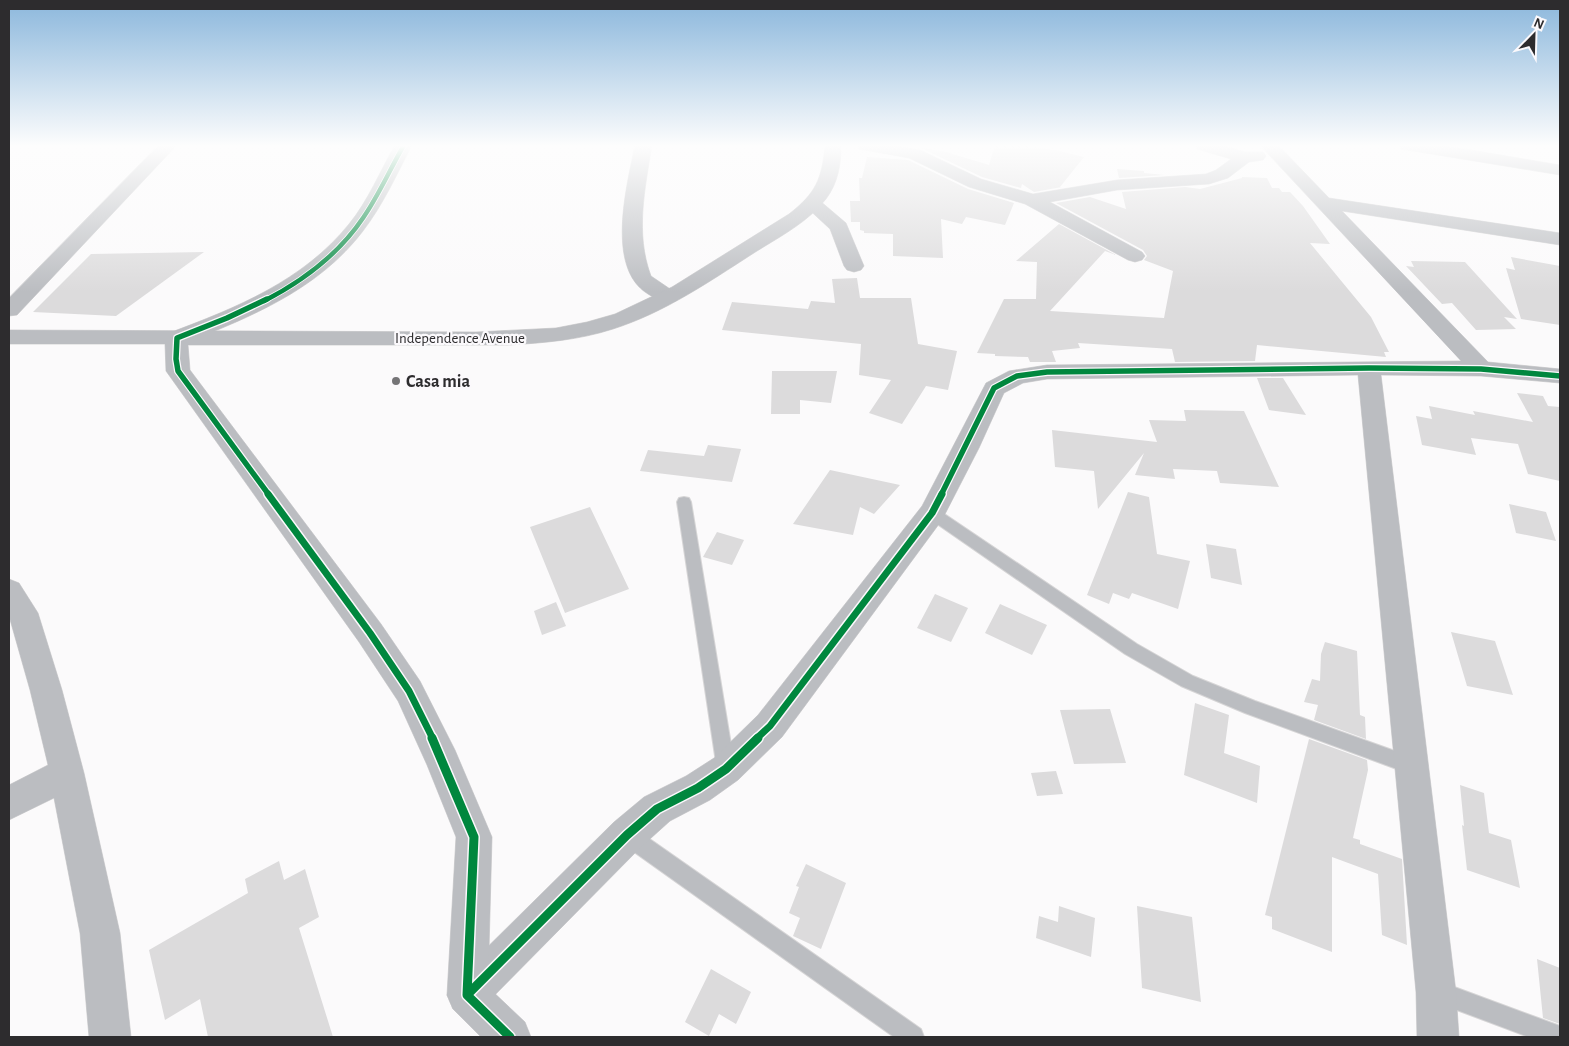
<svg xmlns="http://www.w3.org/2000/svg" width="1569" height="1046" font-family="'Alegreya Sans',sans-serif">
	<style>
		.building { fill: #dcdbdc }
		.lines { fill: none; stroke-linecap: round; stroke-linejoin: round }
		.service-casing { stroke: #d6d5d6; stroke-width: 2 }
		.minor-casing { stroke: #d6d5d6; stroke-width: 1 }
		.tertiary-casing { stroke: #d6d5d6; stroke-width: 1 }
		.service { fill: #bbbdc1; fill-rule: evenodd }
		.minor { fill: #bbbdc1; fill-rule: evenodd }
		.tertiary { fill: #bbbdc1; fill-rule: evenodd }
		.cycleway-far3-casing { stroke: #fbf9fc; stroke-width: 6 }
		.cycleway-far2-casing { stroke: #fbf9fc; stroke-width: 8 }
		.cycleway-far1-casing { stroke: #fbf9fc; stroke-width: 10 }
		.cycleway-casing { stroke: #fbf9fc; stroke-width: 12 }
		.cycleway-far3 { stroke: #00873e; stroke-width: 4.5 }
		.cycleway-far2 { stroke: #00873e; stroke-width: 5.5 }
		.cycleway-far1 { stroke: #00873e; stroke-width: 7 }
		.cycleway { stroke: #00873e; stroke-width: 9 }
		.poi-dot { fill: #757476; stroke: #fbf9fc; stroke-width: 2 }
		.labels { text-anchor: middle; stroke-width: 4.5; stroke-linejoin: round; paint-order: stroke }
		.far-street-label { font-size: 15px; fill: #2d2c2e; stroke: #fbf9fc }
		.poi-label { font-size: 18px; font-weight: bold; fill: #2d2c2e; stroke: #fbf9fc; text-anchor: start }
	</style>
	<rect width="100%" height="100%" fill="#fbfafb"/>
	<path class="building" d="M 907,145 L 946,152 L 989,165 L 995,145 L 1022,145 L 1055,150 L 1084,157 L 1060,187 L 1062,187 L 1034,192 L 1022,184 L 1021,188 L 982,177 L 921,148 Z
		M 867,157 L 908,160 L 968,189 L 1014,203 L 1005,225 L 966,217 L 962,224 L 941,219 L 943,258 L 893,256 L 893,234 L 864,233 L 864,231 L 860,230 L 860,222 L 851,222 L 850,201 L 860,201 L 859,178 L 862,178 Z
		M 1117,169 L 1144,171 L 1144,173 L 1165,175 L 1119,178 Z
		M 1242,177 L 1267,178 L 1272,188 L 1279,188 L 1282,192 L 1290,192 L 1303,206 L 1330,244 L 1310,243 L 1371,317 L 1389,352 L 1384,352 L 1386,357 L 1257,345 L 1255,361 L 1175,362 L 1172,349 L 1078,343 L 1080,348 L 1052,351 L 1056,362 L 1030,362 L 1028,357 L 995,356 L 995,354 L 977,353 L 1004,299 L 1036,299 L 1037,262 L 1016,261 L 1059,224 L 1116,255 L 1105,251 L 1050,311 L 1164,318 L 1173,271 L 1144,260 L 1147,256 L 1143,250 L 1056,203 L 1090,197 L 1126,209 L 1122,192 L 1185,187 L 1200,189 L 1242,178 Z
		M 204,252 L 116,316 L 33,312 L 91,254 Z
		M 1511,257 L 1560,266 L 1560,325 L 1521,319 L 1506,268 L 1515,270 Z
		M 1411,261 L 1465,262 L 1517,319 L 1504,317 L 1516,329 L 1476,330 L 1452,303 L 1442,304 L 1406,266 L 1414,267 Z
		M 857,278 L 860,298 L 911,298 L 918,344 L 957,351 L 948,390 L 926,386 L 902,424 L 869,413 L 891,380 L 859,375 L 861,344 L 722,330 L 732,302 L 808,309 L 811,301 L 835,303 L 832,279 Z
		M 772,371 L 837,371 L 831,403 L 800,400 L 800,414 L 771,414 Z
		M 1257,378 L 1283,378 L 1306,415 L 1269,410 Z
		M 1517,393 L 1543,396 L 1548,406 L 1560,407 L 1560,481 L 1528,474 L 1518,444 L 1471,438 L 1476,455 L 1422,445 L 1416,416 L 1432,419 L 1429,406 L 1475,415 L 1473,411 L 1533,422 Z
		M 1184,410 L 1244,411 L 1279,487 L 1220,483 L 1217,471 L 1173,469 L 1175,479 L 1135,475 L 1144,453 L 1098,509 L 1094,471 L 1055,467 L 1052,430 L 1157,442 L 1149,420 L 1186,421 Z
		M 708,445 L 741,449 L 732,482 L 640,471 L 648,450 L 704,456 Z
		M 830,470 L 900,485 L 874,514 L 860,507 L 853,535 L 793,524 Z
		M 1128,492 L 1149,497 L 1157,554 L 1190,561 L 1178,609 L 1132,593 L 1129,599 L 1113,593 L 1109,604 L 1087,595 Z
		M 1509,504 L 1546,512 L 1556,541 L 1516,533 Z
		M 590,507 L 629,589 L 565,613 L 530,527 Z
		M 717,532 L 744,540 L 732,565 L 703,557 Z
		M 1206,544 L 1236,549 L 1242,585 L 1211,578 Z
		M 935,594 L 968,608 L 951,642 L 917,628 Z
		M 556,602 L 566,626 L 542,635 L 534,611 Z
		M 1000,604 L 1047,625 L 1032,655 L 985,633 Z
		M 1451,632 L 1495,641 L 1513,695 L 1467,686 Z
		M 1325,642 L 1357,651 L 1360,715 L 1365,717 L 1366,739 L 1314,720 L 1318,705 L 1304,702 L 1312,679 L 1320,681 L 1321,654 Z
		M 1195,703 L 1229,715 L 1224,753 L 1260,766 L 1257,803 L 1184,775 Z
		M 1110,709 L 1126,763 L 1074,764 L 1060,710 Z
		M 1309,739 L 1367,760 L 1368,770 L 1353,838 L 1360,840 L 1360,844 L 1402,859 L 1407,945 L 1382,935 L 1378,874 L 1332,857 L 1332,952 L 1272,929 L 1272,917 L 1265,915 Z
		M 1056,771 L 1063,794 L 1037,796 L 1031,773 Z
		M 1460,785 L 1484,793 L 1489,833 L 1511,840 L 1520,888 L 1467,870 L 1462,825 L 1464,826 Z
		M 279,861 L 284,880 L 305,869 L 319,917 L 299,928 L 333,1037 L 208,1037 L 200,999 L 165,1020 L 149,950 L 248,893 L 245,879 Z
		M 806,864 L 846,883 L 821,949 L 793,936 L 800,918 L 789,913 L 799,887 L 796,886 Z
		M 1059,906 L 1095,918 L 1091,957 L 1036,938 L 1039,916 L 1058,922 Z
		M 1137,906 L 1192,917 L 1201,1002 L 1142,988 Z
		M 1537,959 L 1560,968 L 1560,1024 L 1543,1018 Z
		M 711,969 L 751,992 L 736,1024 L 719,1014 L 709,1036 L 685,1022 Z"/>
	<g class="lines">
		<g class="service-casing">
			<path id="service" d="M 684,497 L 689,498 L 691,502 L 735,769 L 733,775 L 726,778 L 719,775 L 717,769 L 677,502 L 679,498 Z
				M 932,507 L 937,509 L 1137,644 L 1193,676 L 1255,701 L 1420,760 L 1422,766 L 1420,772 L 1413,775 L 1245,713 L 1181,686 L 1125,654 L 927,517 L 925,513 L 927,509 Z
				M 627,825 L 634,828 L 921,1029 L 924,1037 L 894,1037 L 620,842 L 617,835 L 620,828 Z
				M 1438,981 L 1560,1026 L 1560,1037 L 1529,1037 L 1430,1000 L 1427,992 L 1430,984 Z"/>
		</g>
		<g class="minor-casing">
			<path id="minor" d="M 159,145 L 177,145 L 17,315 L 9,316 L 9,298 Z
				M 395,145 L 412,145 C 397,174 383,205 363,231 C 319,289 251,317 185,343 L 177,345 L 169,343 L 166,338 L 169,333 C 236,308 303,281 349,224 C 368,201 380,171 395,145 Z
				M 635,145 L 652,145 C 645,189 635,233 651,276 L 676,293 L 680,297 L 676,301 C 665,304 658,300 648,294 C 605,268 627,185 635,145 Z
				M 857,145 L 895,145 L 920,150 L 981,179 L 1033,194 L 1117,180 L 1206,174 L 1216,170 L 1231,159 L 1197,149 L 1195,145 L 1223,145 L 1245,152 L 1263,152 L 1266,156 L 1263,160 L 1249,162 L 1228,178 L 1209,184 L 1117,190 L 1050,202 L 1142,252 L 1145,256 L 1142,260 L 1135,262 L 1128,260 L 1025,204 L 969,187 L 909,158 L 865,150 L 859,149 Z
				M 1260,145 L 1278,145 L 1329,198 L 1560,233 L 1560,245 L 1342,211 L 1488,362 L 1560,369 L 1560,383 L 1481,376 L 1381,375 L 1456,992 L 1459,1037 L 1417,1037 L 1416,992 L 1358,375 L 1047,379 L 1023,383 L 1004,393 L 979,448 L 942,520 L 782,737 L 738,780 L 710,800 L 670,821 L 640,848 L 481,1009 L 467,1015 L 453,1009 L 447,995 L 453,981 L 614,822 L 644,797 L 686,776 L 714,758 L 758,715 L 922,506 L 986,383 L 1009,371 L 1047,365 L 1461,361 Z
				M 1399,145 L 1441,145 L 1560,165 L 1560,175 L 1407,150 L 1401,149 Z
				M 812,198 L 819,200 L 846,223 L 864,266 L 861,270 L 854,272 L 847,270 L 844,266 L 830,229 L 803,204 L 805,200 Z
				M 9,579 L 19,583 L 38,613 L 62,690 L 84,773 L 120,933 L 131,1037 L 89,1037 L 80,933 L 54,798 L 9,820 L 9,785 L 48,765 L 30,690 L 9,616 Z"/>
		</g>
		<g class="tertiary-casing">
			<path id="tertiary" d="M 825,145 L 841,145 C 841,165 838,183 826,199 C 808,222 781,236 757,251 C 710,281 666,312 613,329 C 579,340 544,343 508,345 L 188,345 L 190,370 L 381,624 L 420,681 L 455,750 L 492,837 L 488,987 L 525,1022 L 531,1037 L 481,1037 L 453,1009 L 447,995 L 456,837 L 427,765 L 398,701 L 359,642 L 166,371 L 165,344 L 9,344 L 9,330 L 476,332 L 556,328 L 587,322 L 615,314 L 672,287 L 789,214 C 816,193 822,179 825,145 Z"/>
		</g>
		<use href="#service" class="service"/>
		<use href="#minor" class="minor"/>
		<use href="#tertiary" class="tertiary"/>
		<g class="cycleway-far3-casing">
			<path id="cycleway-far3" d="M 264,301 C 303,281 338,255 363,218 C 379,195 390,169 404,145"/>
		</g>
		<g class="cycleway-far2-casing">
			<path id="cycleway-far2" d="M 267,299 L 227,318 L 177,338 L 176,359 L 178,371 L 269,495
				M 941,495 L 994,388 L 1017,376 L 1047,372 L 1369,368 L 1481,369 L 1560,376"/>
		</g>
		<g class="cycleway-far1-casing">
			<path id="cycleway-far1" d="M 268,494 L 370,633 L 409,691 L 433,739
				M 756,739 L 770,726 L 932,513 L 942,494"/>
		</g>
		<g class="cycleway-casing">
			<path id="cycleway" d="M 432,738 L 474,837 L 467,995 L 510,1037
				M 467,995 L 627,835 L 657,809 L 698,788 L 726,769 L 758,738"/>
		</g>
		<use href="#cycleway-far3" class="cycleway-far3"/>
		<use href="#cycleway-far2" class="cycleway-far2"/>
		<use href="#cycleway-far1" class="cycleway-far1"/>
		<use href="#cycleway" class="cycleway"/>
	</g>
	<linearGradient id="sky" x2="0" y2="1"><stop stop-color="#8bb7dc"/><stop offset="0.5" stop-color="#fdfdfd"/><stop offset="1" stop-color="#fdfdfd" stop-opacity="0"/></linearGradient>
	<rect width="1569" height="292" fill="url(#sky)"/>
	<circle class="poi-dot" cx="396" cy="381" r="5"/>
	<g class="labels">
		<g class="far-street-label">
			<text x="460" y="343">Independence Avenue</text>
		</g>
		<g class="poi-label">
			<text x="406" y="387">Casa mia</text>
		</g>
	</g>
	<rect width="1569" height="1046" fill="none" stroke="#2d2c2e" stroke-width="20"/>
	<g transform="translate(1534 35) rotate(23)" stroke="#fbf9fc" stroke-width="4" paint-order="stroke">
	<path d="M0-4L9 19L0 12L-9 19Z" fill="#2d2c2e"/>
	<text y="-8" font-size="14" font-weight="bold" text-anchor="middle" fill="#2d2c2e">N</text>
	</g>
</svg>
